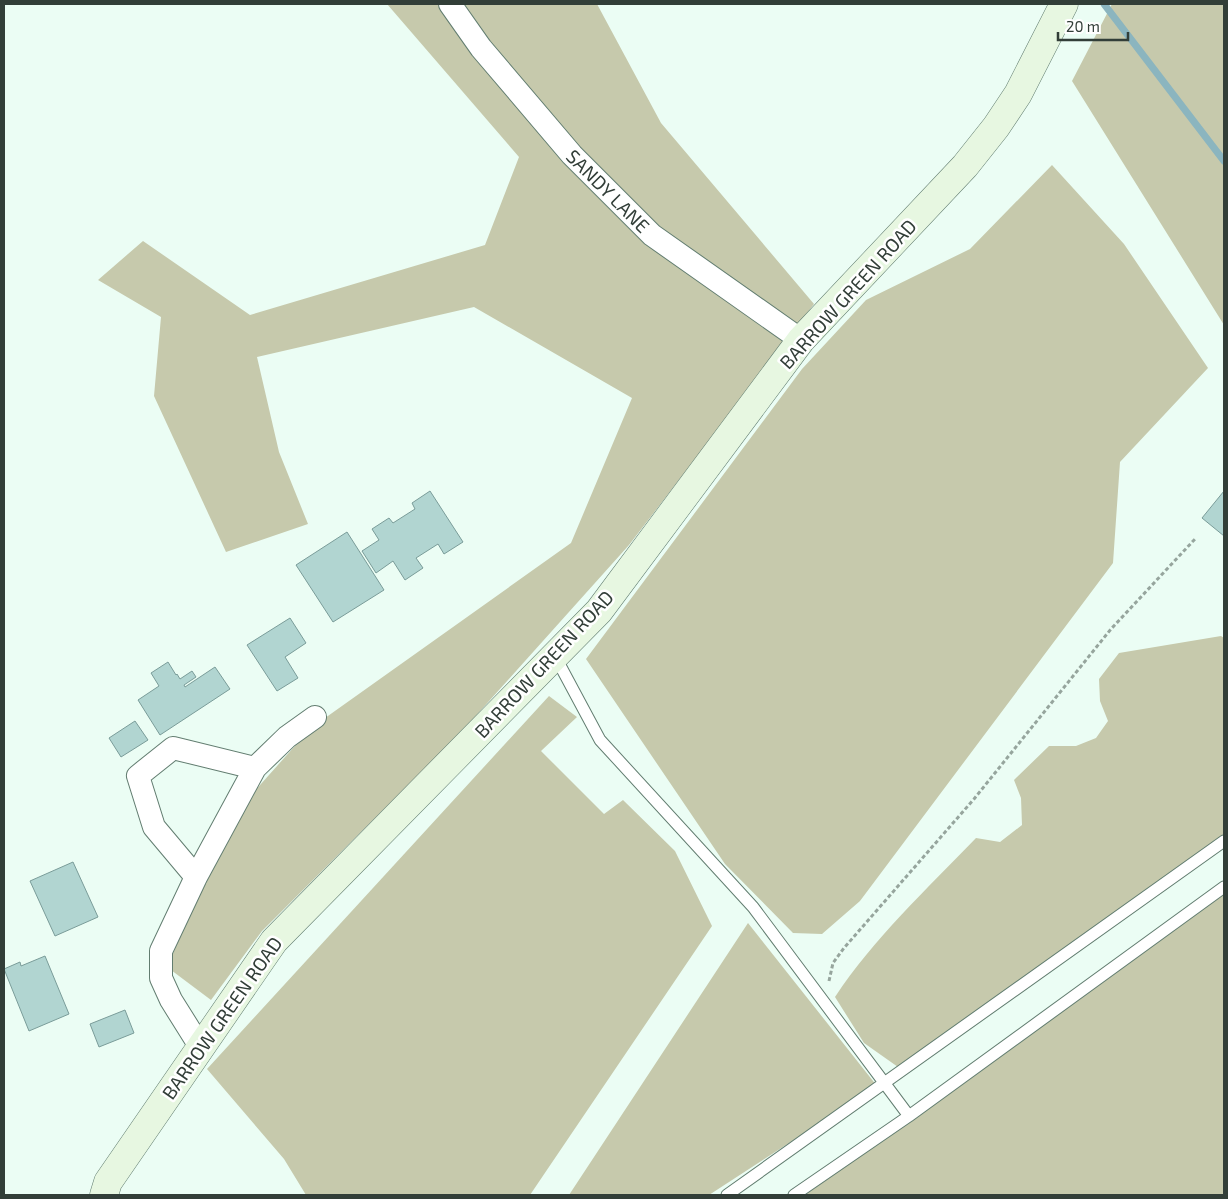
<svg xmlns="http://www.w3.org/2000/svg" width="1228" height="1199" font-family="'Exo 2',sans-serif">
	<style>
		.green { fill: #c6c9ac }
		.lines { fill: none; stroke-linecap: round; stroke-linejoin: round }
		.stream { stroke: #8bb5bf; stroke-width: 7 }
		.building { fill: #b1d5d1; stroke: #7a9c99 }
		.lane-casing { stroke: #627d70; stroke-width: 13 }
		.street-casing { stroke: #627d70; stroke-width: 24 }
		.secondary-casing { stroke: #627d70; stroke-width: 29 }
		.path { stroke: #96a59d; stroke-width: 3; stroke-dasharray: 4 2.5; stroke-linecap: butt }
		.lane { stroke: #fff; stroke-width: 11 }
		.street { stroke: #fff; stroke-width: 22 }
		.secondary { stroke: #e7f7e1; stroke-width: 28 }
		.labels { text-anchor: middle; stroke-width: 5; stroke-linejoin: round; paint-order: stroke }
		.street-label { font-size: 19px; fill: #323e38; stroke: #fff }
	</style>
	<rect width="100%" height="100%" fill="#ebfdf4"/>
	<path class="green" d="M 387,4 L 597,4 L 661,123 L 814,304 L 629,545 L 464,729 L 262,931 L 211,1000 L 167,967 L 235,813 L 311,728 L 571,543 L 632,398 L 474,307 L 257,357 L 279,452 L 308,524 L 226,552 L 154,396 L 161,317 L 98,280 L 143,241 L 250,315 L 485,245 L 519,157 Z
		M 1112,4 L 1224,4 L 1224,325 L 1072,81 Z
		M 1052,165 L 1124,244 L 1208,368 L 1120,462 L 1113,563 L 860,901 L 822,934 L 793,933 L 725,864 L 586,659 L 802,369 L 866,300 L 970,249 Z
		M 1221,636 L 1224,638 L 1224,847 L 1047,974 L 898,1067 L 864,1043 L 835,997 C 874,938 927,889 976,838 L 1000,842 L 1022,825 L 1021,798 L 1014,780 L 1049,746 L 1076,746 L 1096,738 L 1108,721 L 1100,701 L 1099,679 L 1119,653 Z
		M 549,696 L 577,717 L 541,751 L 604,814 L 623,800 L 675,851 L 712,926 L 530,1195 L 306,1195 L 284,1159 L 207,1069 Z
		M 1224,894 L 1224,1195 L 805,1195 Z
		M 748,923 L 877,1086 L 709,1195 L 569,1195 Z"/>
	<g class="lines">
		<path class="stream" d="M 1104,4 L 1224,161"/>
	</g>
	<path class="building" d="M 430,491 L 463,542 L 444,554 L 438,544 L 416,558 L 423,568 L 405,580 L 393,561 L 376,573 L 362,551 L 379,540 L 372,529 L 389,518 L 393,523 L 415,509 L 412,503 Z
		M 1224,491 L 1224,536 L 1202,518 Z
		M 347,532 L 384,590 L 333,622 L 296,565 Z
		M 290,618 L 306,643 L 285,657 L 298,678 L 277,691 L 247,645 Z
		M 168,662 L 176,675 L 177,674 L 180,679 L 192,671 L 196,677 L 184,685 L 185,687 L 215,667 L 230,689 L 160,735 L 138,700 L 159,686 L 151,673 Z
		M 135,721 L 148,740 L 121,757 L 109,738 Z
		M 73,862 L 98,917 L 55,936 L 30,881 Z
		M 45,956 L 69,1014 L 29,1031 L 4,969 L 20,962 L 21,966 Z
		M 125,1010 L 134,1033 L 99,1047 L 90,1024 Z"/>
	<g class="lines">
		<g class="lane-casing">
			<path id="lane" d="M 555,656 L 600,740 L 753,907 L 909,1116
				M 727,1195 L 1224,841
				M 794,1195 L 909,1116 L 1224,887"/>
		</g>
		<g class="street-casing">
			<path id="street" d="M 450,4 L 481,48 L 572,155 L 652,235 L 801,340
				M 196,877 L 154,827 L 138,776 L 173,748 L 255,768
				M 201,1048 L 171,1000 L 161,978 L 161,951 L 196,877 L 255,768 L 287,737 L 315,717"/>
		</g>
		<g class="secondary-casing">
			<path id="secondary" d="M 104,1195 L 108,1182 L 274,941 L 599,611 L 801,340 L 965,166 L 996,127 L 1018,94 L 1064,4"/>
		</g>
		<path class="path" d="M 829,981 L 833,963 L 844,948 L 974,799 L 1111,629 L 1195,539"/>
		<use href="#lane" class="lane"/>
		<use href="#street" class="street"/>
		<use href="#secondary" class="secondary"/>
	</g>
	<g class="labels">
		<g class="street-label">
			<text transform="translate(608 191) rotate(45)" y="7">SANDY LANE</text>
			<text transform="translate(848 294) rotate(-48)" y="7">BARROW GREEN ROAD</text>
			<text transform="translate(544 664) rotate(-47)" y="7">BARROW GREEN ROAD</text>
			<text transform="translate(222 1018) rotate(-55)" y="7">BARROW GREEN ROAD</text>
		</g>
	</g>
	<rect width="1228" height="1199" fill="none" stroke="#323e38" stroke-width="10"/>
	<path d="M1058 32v8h70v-8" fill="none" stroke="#323e38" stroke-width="2.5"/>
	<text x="1066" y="32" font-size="15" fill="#323e38" stroke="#ffffff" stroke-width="4" paint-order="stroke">20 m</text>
</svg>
